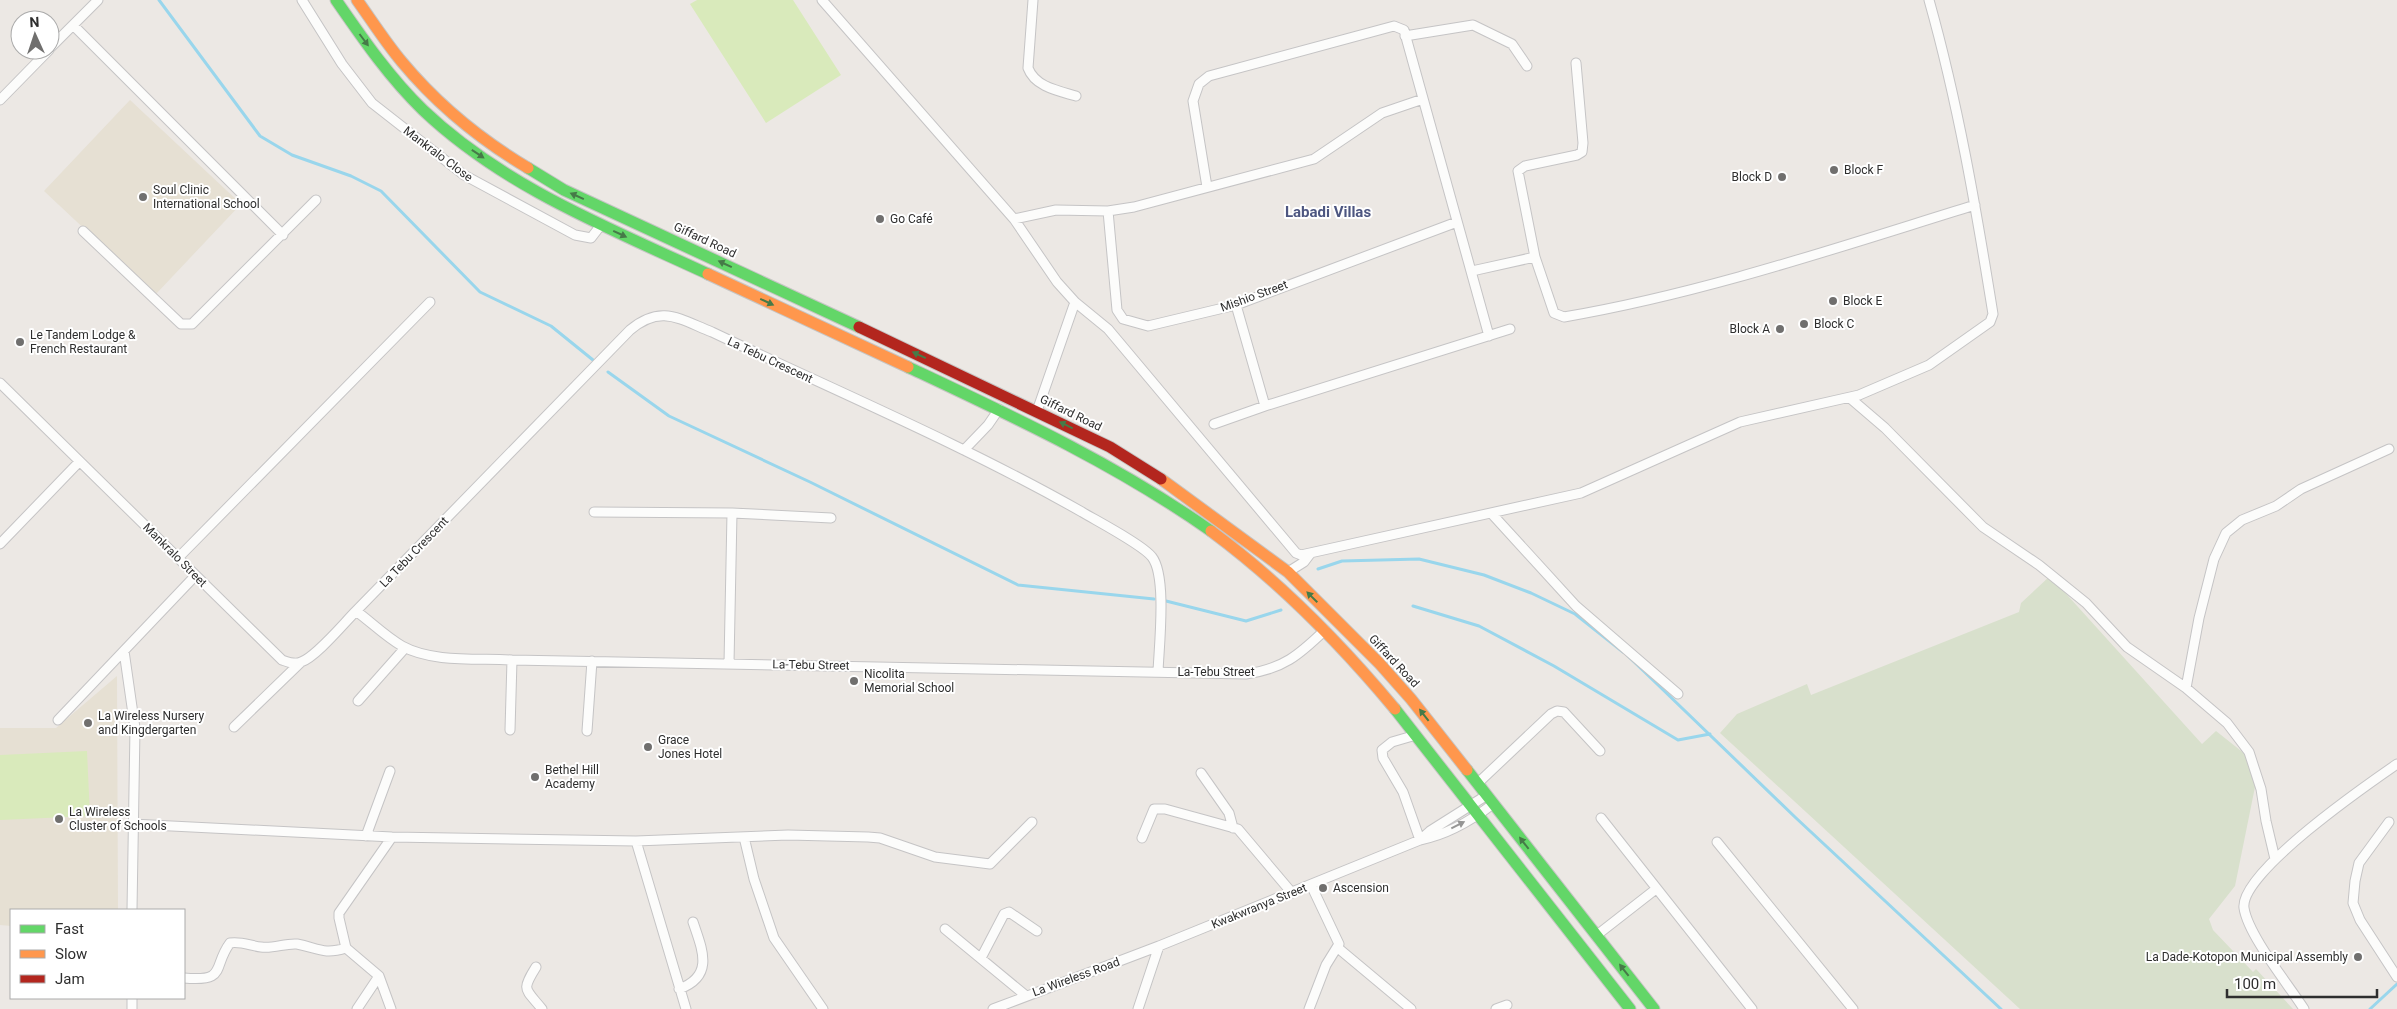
<svg xmlns="http://www.w3.org/2000/svg" width="2397" height="1009" font-family="Roboto,sans-serif">
	<style>
		.education { fill: #e6e0d3 }
		.cemetery { fill: #d8e0cc }
		.pitch { fill: #d9eabb }
		.lines { fill: none; stroke-linecap: round; stroke-linejoin: round }
		.stream { stroke: #99d6ec; stroke-width: 3 }
		.street-casing { stroke: #c5c4c5; stroke-width: 11 }
		.fast-casing { stroke: #c6c5c4; stroke-width: 13 }
		.slow-casing { stroke: #c6c5c4; stroke-width: 13 }
		.jam-casing { stroke: #c6c5c4; stroke-width: 13 }
		.street { stroke: #fcfcfb; stroke-width: 9 }
		.fast { stroke: #63d668; stroke-width: 11 }
		.slow { stroke: #ff974d; stroke-width: 11 }
		.jam { stroke: #b3261e; stroke-width: 11 }
		.oneway { fill: #467a48 }
		.oneway2 { fill: #959594 }
		.poi-dot { fill: #706f6e; stroke: #fff; stroke-width: 2 }
		.labels { text-anchor: middle; stroke-width: 4; stroke-linejoin: round; paint-order: stroke }
		.street-label { font-size: 12px; fill: #2e2e2e; stroke: #fff }
		.poi-label { font-size: 12px; fill: #2e2e2e; stroke: #fff; text-anchor: start }
		.quarter-label { font-size: 15px; font-weight: bold; fill: #4d5680; stroke: #fff }
	</style>
	<rect width="100%" height="100%" fill="#ece8e4"/>
	<path class="education" d="M 130,100 L 241,204 L 155,295 L 44,191 Z
		M 117,676 L 118,910 L 11,910 L 11,926 L 0,925 L 0,728 L 56,728 Z"/>
	<path class="cemetery" d="M 2050,576 L 2202,744 L 2216,731 L 2245,754 L 2256,782 L 2235,886 L 2209,919 L 2213,930 L 2253,972 L 2256,969 L 2293,1009 L 2020,1009 L 1720,733 L 1737,714 L 1807,684 L 1811,695 L 2019,612 L 2021,603 Z"/>
	<path class="pitch" d="M 697,0 L 793,0 L 841,75 L 766,123 L 690,4 Z
		M 87,751 L 90,816 L 0,820 L 0,755 Z"/>
	<g class="lines">
		<path class="stream" d="M 159,0 L 260,136 L 292,155 L 351,176 L 381,191 L 480,292 L 551,326 L 593,360
			M 608,372 L 669,416 L 810,482 L 1018,585 L 1154,599
			M 1318,569 L 1342,561 L 1419,559 L 1484,575 L 1531,593 L 1575,614 L 1623,652
			M 1166,601 L 1246,621 L 1281,610
			M 1413,606 L 1479,626 L 1554,666 L 1678,740 L 1710,734
			M 1628,656 L 1796,818 L 2001,1009
			M 2370,1009 L 2397,984"/>
		<g class="street-casing">
			<path id="street" d="M 302,0 L 342,64 L 372,103 L 464,175 L 575,235 L 591,238 L 601,225
				M 822,0 L 1014,219 L 1057,282 L 1075,302 L 1037,411
				M 1033,0 L 1028,68 C 1035,87 1059,91 1076,96
				M 73,25 L 283,235
				M 1405,36 L 1473,25 L 1512,44 L 1527,66
				M 50,48 L 98,0
				M 0,100 L 49,50
				M 1207,187 L 1193,101 L 1199,84 L 1209,76 L 1394,26 L 1404,30 L 1489,336
				M 1108,211 L 1117,310 L 1123,319 L 1148,326 L 1236,305 L 1457,222
				M 1014,219 L 1056,210 L 1108,211 L 1134,207 L 1314,159 L 1382,113 L 1423,99
				M 83,231 L 181,324 L 192,324 L 316,200
				M 1535,257 L 1518,171 L 1525,166 L 1577,155 L 1582,152 L 1583,143 L 1576,63
				M 1472,271 L 1535,257 L 1554,313 L 1564,317 C 1704,293 1839,247 1975,205
				M 1075,302 L 1108,329 L 1296,553 L 1301,555 L 1581,493 L 1740,422 L 1859,395 L 1929,365 L 1990,322 L 1993,314 C 1976,208 1958,103 1929,0
				M 1236,305 L 1265,406
				M 0,383 L 282,660 C 288,662 295,665 301,662 C 316,657 344,623 356,611 L 630,330 C 661,304 679,319 712,332 C 836,391 962,444 1082,512 C 1097,521 1143,545 1152,557 C 1167,576 1159,646 1158,672
				M 1850,398 L 1885,428 L 1983,527 L 2039,565 L 2086,603 L 2127,647 L 2186,688 L 2227,723 L 2249,752 L 2261,789 L 2266,821 L 2275,859
				M 1214,424 L 1265,406 L 1510,329
				M 964,450 L 988,425 L 999,409
				M 594,512 L 732,513 L 831,518
				M 1492,514 L 1576,606 L 1678,694
				M 0,544 L 79,462
				M 178,558 L 430,302
				M 1288,572 L 1304,562 L 1310,554
				M 356,611 C 371,622 386,637 402,646 C 433,663 478,658 512,660 L 1246,674 C 1283,669 1299,655 1325,630
				M 124,651 L 135,728 L 132,910
				M 729,663 L 732,513
				M 2186,688 L 2199,618 L 2214,559 L 2226,533 L 2242,520 L 2276,506 L 2301,489 L 2389,449
				M 358,701 L 405,648
				M 58,720 L 195,576
				M 234,727 L 300,663
				M 510,730 L 512,660
				M 587,731 L 592,661
				M 1416,735 L 1392,742 L 1382,750 L 1383,758 L 1403,792 L 1420,840
				M 1201,773 L 1229,813 L 1233,828
				M 1478,783 L 1551,714 L 1557,711 L 1564,712 L 1600,751
				M 1601,818 L 1752,1009
				M 2389,822 L 2359,863 L 2355,881 L 2353,903 L 2360,920 L 2397,977
				M 132,824 L 392,837 L 636,841 L 788,835 L 868,837 L 880,838 L 935,857 L 990,864 L 1032,822
				M 366,836 L 390,771
				M 744,837 L 754,879 L 774,938 L 823,1009
				M 1142,838 L 1154,809 L 1165,809 L 1238,829 L 1292,893
				M 1420,840 L 1430,831 L 1487,795
				M 636,841 L 686,1009
				M 1717,842 L 1853,1009
				M 945,929 L 1025,995
				M 1597,935 L 1656,889
				M 1338,948 L 1411,1009
				M 981,958 L 1004,914 L 1009,912 L 1037,931
				M 536,967 C 521,991 525,988 542,1009
				M 184,978 C 228,982 212,967 230,943 C 241,941 251,946 261,947 C 273,949 285,943 297,944 C 318,948 323,955 346,948
				M 679,989 C 715,976 702,949 693,922
				M 132,998 L 132,1009
				M 357,1009 L 379,976
				M 391,1009 L 379,976 L 346,948 L 339,918 L 339,913 L 392,837
				M 993,1009 L 1159,946
				M 1138,1009 L 1159,946 L 1420,840 C 1446,835 1472,820 1493,804
				M 1309,1009 L 1326,965 L 1339,944 L 1311,885
				M 1496,1009 L 1507,1005
				M 2304,1009 C 2288,984 2248,935 2244,908 C 2239,873 2368,784 2397,764"/>
		</g>
		<g class="fast-casing">
			<path id="fast" d="M 336,0 C 363,39 389,77 423,110 C 504,187 609,228 708,274
				M 528,168 L 564,190 L 859,327
				M 908,367 C 1012,416 1116,464 1211,531
				M 1395,709 L 1630,1009
				M 1467,770 L 1654,1009"/>
		</g>
		<g class="slow-casing">
			<path id="slow" d="M 357,0 C 372,21 386,43 402,62 C 437,104 481,140 528,168
				M 708,274 L 908,367
				M 1161,479 L 1288,572 L 1380,664 L 1411,699 L 1467,770
				M 1211,531 C 1280,582 1340,643 1395,709"/>
		</g>
		<g class="jam-casing">
			<path id="jam" d="M 859,327 L 1110,447 L 1161,479"/>
		</g>
		<use href="#street" class="street"/>
		<use href="#fast" class="fast"/>
		<use href="#slow" class="slow"/>
		<use href="#jam" class="jam"/>
	</g>
	<defs><path id="oneway-solid" d="M-6-.8H1V-3.2L6.5 0L1 3.2V.8H-6Z" transform="scale(1.25)"/></defs>
	<g class="oneway">
		<use href="#oneway-solid" transform="translate(364 40) rotate(53)"/>
		<use href="#oneway-solid" transform="translate(478 154) rotate(34)"/>
		<use href="#oneway-solid" transform="translate(577 196) rotate(-156)"/>
		<use href="#oneway-solid" transform="translate(620 234) rotate(25)"/>
		<use href="#oneway-solid" transform="translate(725 264) rotate(-155)"/>
		<use href="#oneway-solid" transform="translate(767 302) rotate(25)"/>
		<use href="#oneway-solid" transform="translate(919 355) rotate(-155)"/>
		<use href="#oneway-solid" transform="translate(1066 425) rotate(-154)"/>
		<use href="#oneway-solid" transform="translate(1312 597) rotate(-135)"/>
		<use href="#oneway-solid" transform="translate(1424 715) rotate(-128)"/>
		<use href="#oneway-solid" transform="translate(1524 843) rotate(-128)"/>
		<use href="#oneway-solid" transform="translate(1624 970) rotate(-128)"/>
	</g>
	<use class="oneway2" href="#oneway-solid" transform="translate(1458 825) rotate(-27)"/>
	<g class="poi-dot">
		<circle cx="1834" cy="170" r="5"/>
		<circle cx="1782" cy="177" r="5"/>
		<circle cx="143" cy="197" r="5"/>
		<circle cx="880" cy="219" r="5"/>
		<circle cx="1833" cy="301" r="5"/>
		<circle cx="1804" cy="324" r="5"/>
		<circle cx="1780" cy="329" r="5"/>
		<circle cx="20" cy="342" r="5"/>
		<circle cx="854" cy="681" r="5"/>
		<circle cx="88" cy="723" r="5"/>
		<circle cx="648" cy="747" r="5"/>
		<circle cx="535" cy="777" r="5"/>
		<circle cx="59" cy="819" r="5"/>
		<circle cx="1323" cy="888" r="5"/>
		<circle cx="2358" cy="957" r="5"/>
	</g>
	<g class="labels">
		<g class="street-label">
			<text transform="translate(438 154) rotate(37)" y="4">Mankralo Close</text>
			<text transform="translate(705 240) rotate(25)" y="4">Giffard Road</text>
			<text transform="translate(1254 296) rotate(-20)" y="4">Mishio Street</text>
			<text transform="translate(770 360) rotate(25)" y="4">La Tebu Crescent</text>
			<text transform="translate(1071 413) rotate(26)" y="4">Giffard Road</text>
			<text transform="translate(414 552) rotate(-46)" y="4">La Tebu Crescent</text>
			<text transform="translate(175 555) rotate(45)" y="4">Mankralo Street</text>
			<text transform="translate(1394 661) rotate(47)" y="4">Giffard Road</text>
			<text transform="translate(811 665) rotate(1)" y="4">La-Tebu Street</text>
			<text x="1216" y="676">La-Tebu Street</text>
			<text transform="translate(1259 906) rotate(-22)" y="4">Kwakwranya Street</text>
			<text transform="translate(1076 977) rotate(-20)" y="4">La Wireless Road</text>
		</g>
		<g class="poi-label">
			<text x="1844" y="174">Block F</text>
			<text x="1772" y="181" text-anchor="end">Block D</text>
			<text x="153" y="194">Soul Clinic<tspan x="153" dy="14">International School</tspan></text>
			<text x="890" y="223">Go Café</text>
			<text x="1843" y="305">Block E</text>
			<text x="1814" y="328">Block C</text>
			<text x="1770" y="333" text-anchor="end">Block A</text>
			<text x="30" y="339">Le Tandem Lodge &amp;<tspan x="30" dy="14">French Restaurant</tspan></text>
			<text x="864" y="678">Nicolita<tspan x="864" dy="14">Memorial School</tspan></text>
			<text x="98" y="720">La Wireless Nursery<tspan x="98" dy="14">and Kingdergarten</tspan></text>
			<text x="658" y="744">Grace<tspan x="658" dy="14">Jones Hotel</tspan></text>
			<text x="545" y="774">Bethel Hill<tspan x="545" dy="14">Academy</tspan></text>
			<text x="69" y="816">La Wireless<tspan x="69" dy="14">Cluster of Schools</tspan></text>
			<text x="1333" y="892">Ascension</text>
			<text x="2348" y="961" text-anchor="end">La Dade-Kotopon Municipal Assembly</text>
		</g>
		<g class="quarter-label">
			<text x="1328" y="217">Labadi Villas</text>
		</g>
	</g>
	<rect x="10" y="909" width="175" height="90" fill="#ffffff" stroke="#ababab"/>
	<rect x="20" y="925" width="25" height="8" fill="#63d668" stroke="#ababab"/>
	<text x="55" y="934" font-size="15" fill="#2e2e2e">Fast</text>
	<rect x="20" y="950" width="25" height="8" fill="#ff974d" stroke="#ababab"/>
	<text x="55" y="959" font-size="15" fill="#2e2e2e">Slow</text>
	<rect x="20" y="975" width="25" height="8" fill="#b3261e" stroke="#ababab"/>
	<text x="55" y="984" font-size="15" fill="#2e2e2e">Jam</text>
	<g transform="translate(35 35) rotate(357)"><circle r="24" fill="#ffffff" stroke="#ababab"/>
	<path d="M0-4L9 19L0 12L-9 19Z" fill="#706f6e"/>
	<text y="-8" font-size="14" font-weight="bold" text-anchor="middle" fill="#2e2e2e">N</text>
	</g>
	<path d="M2227 989v8h150v-8" fill="none" stroke="#2e2e2e" stroke-width="2.5"/>
	<text x="2234" y="989" font-size="15" fill="#2e2e2e" stroke="#ffffff" stroke-width="4" paint-order="stroke">100 m</text>
</svg>
